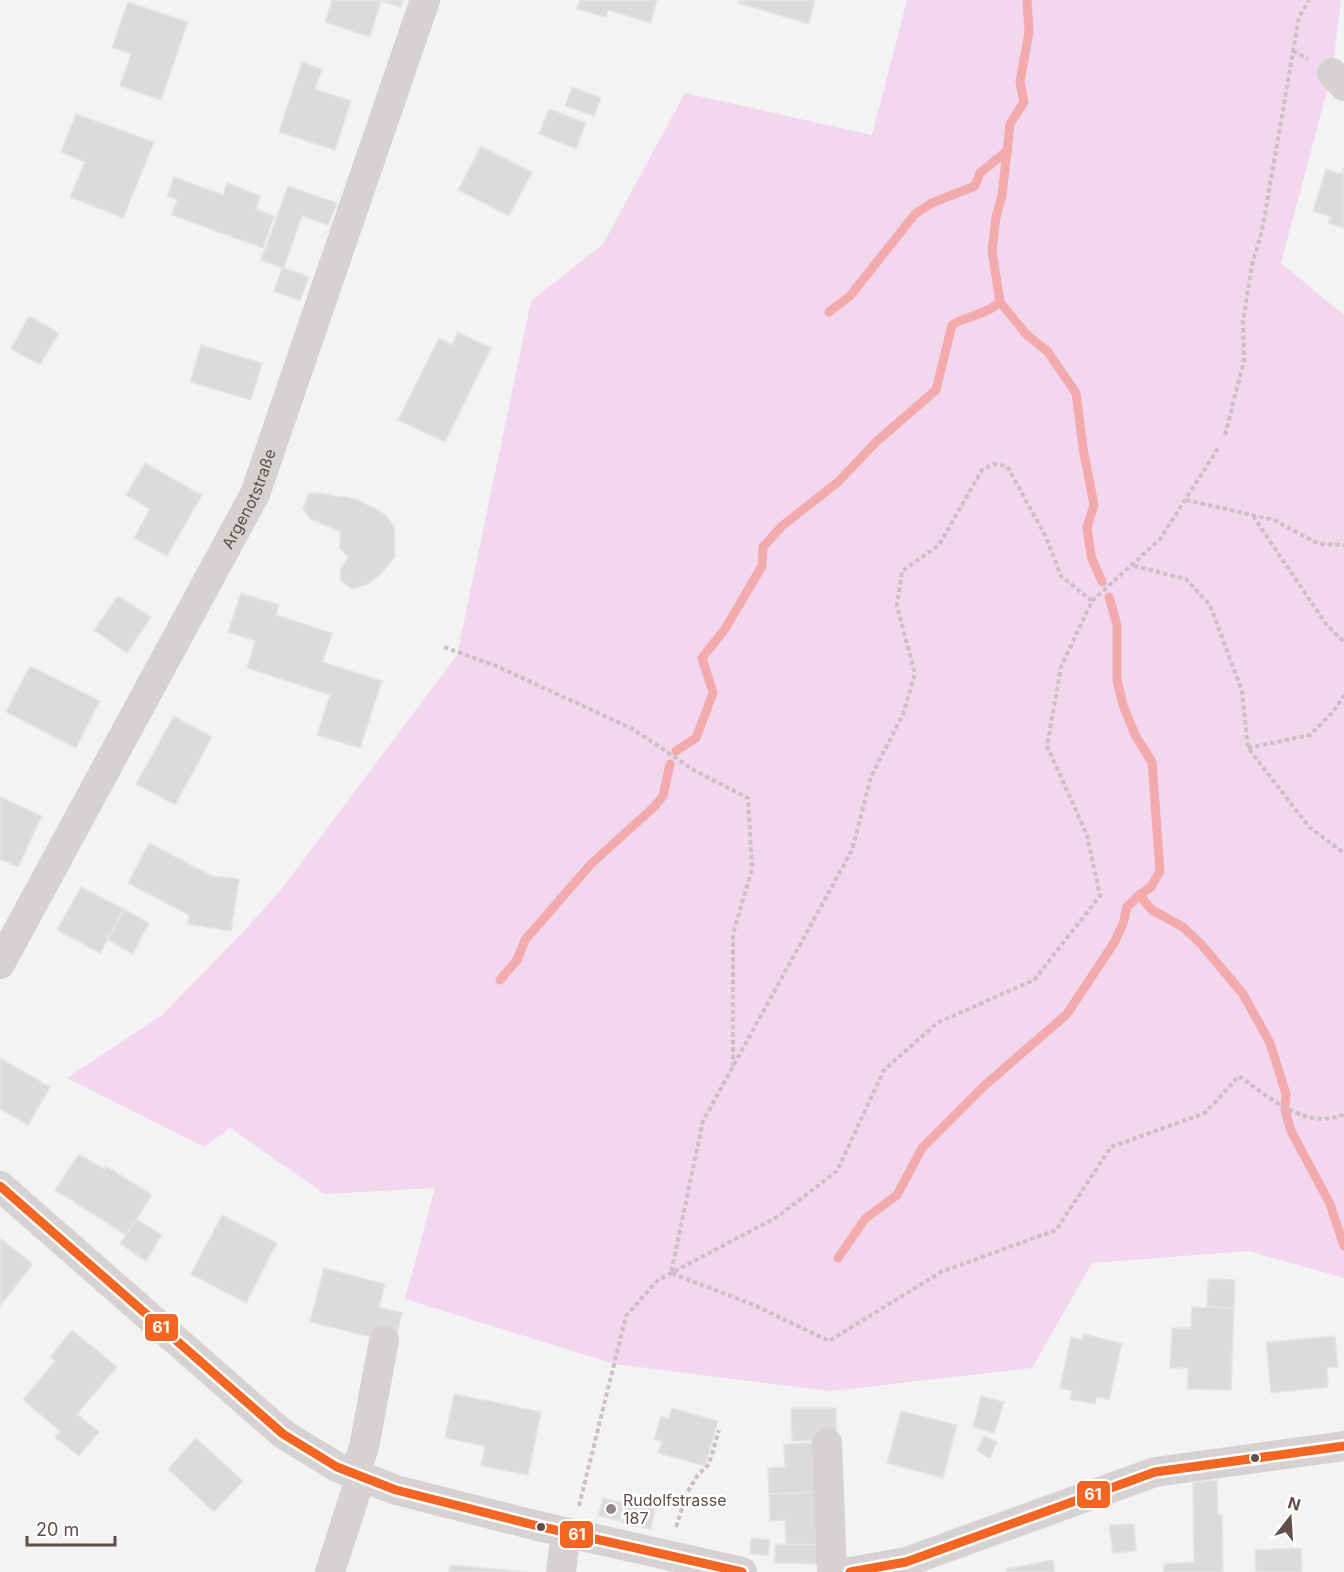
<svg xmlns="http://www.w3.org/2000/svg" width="1344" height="1572" font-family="Inter,sans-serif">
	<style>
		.green { fill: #f3d7ef }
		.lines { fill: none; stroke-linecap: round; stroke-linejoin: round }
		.stream { stroke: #f2aaad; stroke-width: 9 }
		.building { fill: #dcdbda; stroke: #e6e5e5; stroke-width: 1.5 }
		.path { stroke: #cdbfc7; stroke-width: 4; stroke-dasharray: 4.5 3; stroke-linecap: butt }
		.minor { stroke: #d6d2d1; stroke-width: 30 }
		.bus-1-casing { stroke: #fff; stroke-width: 14 }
		.bus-1 { stroke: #f26522; stroke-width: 9 }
		.bus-dot { fill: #614e48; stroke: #fff; stroke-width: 2 }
		.poi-dot { fill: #948884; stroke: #fff; stroke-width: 2 }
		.labels { text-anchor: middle; stroke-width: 5; stroke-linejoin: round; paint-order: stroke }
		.street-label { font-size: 16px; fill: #614e48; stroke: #fff }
		.poi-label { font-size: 16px; fill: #614e48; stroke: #fff; text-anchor: start }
		.line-badge { stroke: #fff; stroke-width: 2 }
		.badge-label { font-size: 16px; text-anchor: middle; font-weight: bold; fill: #fff }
	</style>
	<rect width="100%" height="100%" fill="#f3f3f3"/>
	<path class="green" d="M 907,0 L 1341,0 L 1332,73 L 1281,263 L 1344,315 L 1344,1278 L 1248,1251 L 1092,1263 L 1032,1368 L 831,1391 L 615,1364 L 405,1299 L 435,1188 L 325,1194 L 230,1128 L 204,1147 L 67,1078 L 162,1015 L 242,933 L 280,891 L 457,655 L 531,301 L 603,244 L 685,93 L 872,135 Z"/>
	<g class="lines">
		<path class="stream" d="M 1027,0 L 1029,32 L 1020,82 L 1024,102 L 1010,124 L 1002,196 L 996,217 L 992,251 L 1000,302 L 1027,335 L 1048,352 L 1076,393 L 1083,448 L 1094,505 L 1087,527 L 1091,556 L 1102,582
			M 829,312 L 850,296 L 915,214 L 932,203 L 975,186 L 980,173 L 1008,150
			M 1109,597 L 1117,625 L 1117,680 L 1123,705 L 1135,735 L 1152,762 L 1160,871 L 1151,887 L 1139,895 L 1152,910 L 1183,927 L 1201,944 L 1243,994 L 1270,1043 L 1286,1094 L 1285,1110 L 1291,1131 L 1330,1204 L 1344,1246
			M 676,751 L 696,738 L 713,693 L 702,658 L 725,629 L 762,566 L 763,547 L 782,526 L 838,482 L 877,441 L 936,390 L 952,325 C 967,316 988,314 1000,302
			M 500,980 L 517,960 L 525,940 L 591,864 L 654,807 L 663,796 L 670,764
			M 838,1258 L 865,1219 L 897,1195 L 922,1148 L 983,1087 L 1067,1014 L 1114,943 L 1123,924 L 1127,907 L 1139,895"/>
	</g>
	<path class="building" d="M 332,0 L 403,0 L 401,7 L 381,1 L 370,37 L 325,22 Z
		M 580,0 L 657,0 L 651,23 L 608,10 L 606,17 L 577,9 Z
		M 739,0 L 815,0 L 809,24 L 738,3 Z
		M 128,2 L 188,22 L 161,100 L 120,86 L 131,54 L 112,47 Z
		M 302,62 L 322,69 L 315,89 L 351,101 L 335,150 L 279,132 Z
		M 572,87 L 601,98 L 594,116 L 565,106 Z
		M 549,109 L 586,123 L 576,149 L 539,134 Z
		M 76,114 L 154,142 L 123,218 L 70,197 L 85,162 L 61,152 Z
		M 481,146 L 532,172 L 509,216 L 458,190 Z
		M 1344,166 L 1344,228 L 1328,223 L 1331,217 L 1313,211 L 1326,169 L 1342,174 Z
		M 174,177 L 223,195 L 227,183 L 261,196 L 256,209 L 274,216 L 263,248 L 172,215 L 177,200 L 167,196 Z
		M 288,186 L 337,203 L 328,225 L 302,216 L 284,268 L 309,277 L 300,301 L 274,291 L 282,268 L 261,260 Z
		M 29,316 L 59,333 L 40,365 L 11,349 Z
		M 458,332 L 491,348 L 445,442 L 398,420 L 439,338 L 452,345 Z
		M 201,345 L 262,363 L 251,400 L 190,382 Z
		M 145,463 L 202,495 L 167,556 L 134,538 L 150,509 L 126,495 Z
		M 318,493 L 356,499 L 385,514 L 394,526 L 395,557 L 381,574 L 368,584 L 352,589 L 341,581 L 340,571 L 348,557 L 340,549 L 340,531 L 310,519 L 303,509 L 308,494 Z
		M 241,593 L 279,605 L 276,615 L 332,633 L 323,662 L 382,681 L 360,748 L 317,735 L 330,695 L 247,668 L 255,641 L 228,632 Z
		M 118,596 L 151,617 L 127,653 L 94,630 Z
		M 30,666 L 100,701 L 76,748 L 6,712 Z
		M 174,716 L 212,737 L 175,805 L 136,784 Z
		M 0,797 L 42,816 L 18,867 L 0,859 Z
		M 149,843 L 212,876 L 239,879 L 231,931 L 188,924 L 189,915 L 128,883 Z
		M 81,887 L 124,909 L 100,953 L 57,930 Z
		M 124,909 L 149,923 L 133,954 L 107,939 Z
		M 0,1058 L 50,1087 L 28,1125 L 0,1109 Z
		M 79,1154 L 104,1169 L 106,1166 L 152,1195 L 126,1235 L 55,1190 Z
		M 222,1215 L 277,1243 L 246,1303 L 191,1274 Z
		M 136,1219 L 162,1235 L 146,1261 L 120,1244 Z
		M 0,1238 L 33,1264 L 0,1306 Z
		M 324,1268 L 385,1284 L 379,1307 L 402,1313 L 395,1343 L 310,1322 Z
		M 1208,1279 L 1235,1280 L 1234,1308 L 1207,1307 Z
		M 1192,1307 L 1234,1308 L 1231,1390 L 1187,1389 L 1188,1368 L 1170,1368 L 1172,1328 L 1191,1328 Z
		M 72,1330 L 117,1367 L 77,1414 L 99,1432 L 79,1456 L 55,1437 L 60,1431 L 23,1400 L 55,1361 L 50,1357 Z
		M 1083,1334 L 1122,1343 L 1109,1400 L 1097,1397 L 1095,1404 L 1070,1399 L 1072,1391 L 1060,1388 L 1071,1337 L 1082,1340 Z
		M 1335,1336 L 1338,1367 L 1327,1368 L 1328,1387 L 1271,1393 L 1266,1342 Z
		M 454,1394 L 541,1412 L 528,1475 L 481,1466 L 485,1446 L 445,1438 Z
		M 981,1396 L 1004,1402 L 994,1433 L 973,1427 Z
		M 672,1408 L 718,1421 L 705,1466 L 658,1453 L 662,1441 L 654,1439 L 661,1416 L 669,1419 Z
		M 791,1408 L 836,1408 L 837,1440 L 792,1441 Z
		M 901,1411 L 957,1425 L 943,1478 L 887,1463 Z
		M 984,1436 L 997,1442 L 990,1458 L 977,1451 Z
		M 196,1438 L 243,1481 L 214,1512 L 168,1469 Z
		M 816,1443 L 818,1492 L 769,1494 L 768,1468 L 785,1467 L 784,1444 Z
		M 1217,1480 L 1218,1515 L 1222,1515 L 1223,1572 L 1164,1572 L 1164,1564 L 1194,1562 L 1193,1483 Z
		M 818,1492 L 821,1545 L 786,1544 L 785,1520 L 770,1521 L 769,1494 Z
		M 628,1494 L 657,1500 L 651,1529 L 622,1523 Z
		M 603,1498 L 624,1503 L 620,1521 L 598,1516 Z
		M 1134,1524 L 1136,1551 L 1113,1553 L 1109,1525 Z
		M 751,1538 L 770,1540 L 768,1556 L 750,1554 Z
		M 775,1544 L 821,1545 L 821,1564 L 775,1563 Z
		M 1301,1548 L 1302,1572 L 1256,1572 L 1255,1550 Z
		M 1053,1560 L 1055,1572 L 1007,1572 L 1006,1569 Z
		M 450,1565 L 528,1572 L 449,1572 Z"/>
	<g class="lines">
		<path class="path" d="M 1293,51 L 1308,59
			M 1225,435 L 1244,361 L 1243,321 L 1252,265 L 1262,231 L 1299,17 L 1309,0
			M 1186,500 L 1274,520 L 1319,544 L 1344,545
			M 1253,516 L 1326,624 L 1344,642
			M 1134,566 L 1186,579 L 1210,605 L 1242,691 L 1248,748 L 1309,827 L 1344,853
			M 1092,601 L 1061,576 L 1046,537 L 1007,466 L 994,464 L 982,470 L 939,545 L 902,571 L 897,606 L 915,674 L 903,714 L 871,777 L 852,850 L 703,1121 L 671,1273 L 754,1305 L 829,1341 L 941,1272 L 1056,1230 L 1111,1147 L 1205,1113 L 1239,1076 C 1267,1096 1308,1132 1344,1114
			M 444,647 L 496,666 L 633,729 L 695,771 L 748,798 L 752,869 L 733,934 L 733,1066
			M 1248,748 L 1310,735 L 1333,712 L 1344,695
			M 579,1506 L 626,1316 L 658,1280 L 777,1217 L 837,1171 L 884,1070 L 937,1023 L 1034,980 L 1100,896 L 1087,835 L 1047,746 L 1061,667 L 1092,601 L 1160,539 L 1219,447
			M 676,1527 L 687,1493 L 697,1476 L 709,1464 L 719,1430"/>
		<g class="minor">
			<path d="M 1332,73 L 1344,86"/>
			<path id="s1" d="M 0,964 L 255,494 L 425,0"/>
			<path d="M 0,1186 L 283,1434 L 337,1467 L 396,1490 L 538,1526 L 742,1572"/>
			<path d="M 827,1443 L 832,1572"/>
			<path d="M 355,1474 L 364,1447 L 384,1341"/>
			<path d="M 330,1572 L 361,1476"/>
			<path d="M 561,1572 L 566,1533"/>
			<path d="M 850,1572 L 906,1562 L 1155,1472 L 1344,1446"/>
		</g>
		<g class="bus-1-casing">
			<path id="bus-1" d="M 0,1186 L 283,1434 L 337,1467 L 396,1490 L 538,1526 L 742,1572
				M 850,1572 L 906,1562 L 1155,1472 L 1344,1446"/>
		</g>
		<use href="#bus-1" class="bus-1"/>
	</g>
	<g class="bus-dot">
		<circle cx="1255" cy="1458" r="5"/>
		<circle cx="541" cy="1527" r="5"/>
	</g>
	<circle class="poi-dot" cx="611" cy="1509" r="6"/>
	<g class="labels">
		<g class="street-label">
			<text dy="6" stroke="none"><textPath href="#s1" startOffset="528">Argenotstraße</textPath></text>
		</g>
		<g class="poi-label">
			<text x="623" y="1506">Rudolfstrasse<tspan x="623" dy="18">187</tspan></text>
		</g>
	</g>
	<g class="line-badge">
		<rect x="144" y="1313" width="35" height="29" rx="6" fill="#f26522"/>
		<rect x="1076" y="1480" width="35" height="29" rx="6" fill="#f26522"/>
		<rect x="559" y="1520" width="35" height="29" rx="6" fill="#f26522"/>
	</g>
	<g class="badge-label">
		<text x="161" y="1333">61</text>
		<text x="1093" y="1500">61</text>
		<text x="577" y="1540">61</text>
	</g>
	<g transform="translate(1290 1518) rotate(17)" stroke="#ffffff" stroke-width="4.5" paint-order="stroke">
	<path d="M0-4.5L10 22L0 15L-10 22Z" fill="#614e48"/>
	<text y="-9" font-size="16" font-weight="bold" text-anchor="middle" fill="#614e48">N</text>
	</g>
	<path d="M27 1536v9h88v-9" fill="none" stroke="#614e48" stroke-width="3"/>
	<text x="36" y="1536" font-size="18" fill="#614e48" stroke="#ffffff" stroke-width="4.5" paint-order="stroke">20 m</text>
</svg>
